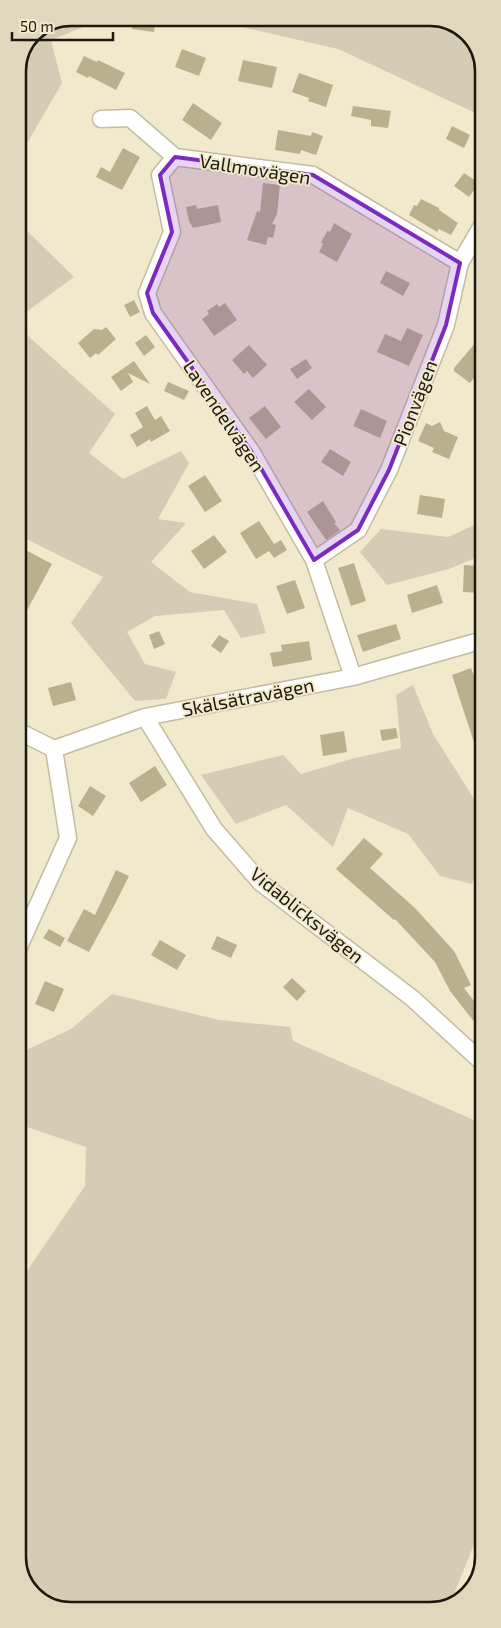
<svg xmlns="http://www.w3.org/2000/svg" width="501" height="1628" font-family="'Exo 2',sans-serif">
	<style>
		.green { fill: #d3cdb5 }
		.building { fill: #b9b08d }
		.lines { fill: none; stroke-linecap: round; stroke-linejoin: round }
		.street-casing { stroke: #c3bca1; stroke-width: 19 }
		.street { stroke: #fff; stroke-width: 16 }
		.marked { fill: #7b2cbf; fill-opacity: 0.2; stroke: #7b2cbf; stroke-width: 4; stroke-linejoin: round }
		.labels { text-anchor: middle; stroke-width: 4; stroke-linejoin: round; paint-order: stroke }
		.street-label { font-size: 19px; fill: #1c190f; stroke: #f0e9cc }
		.rim { fill: none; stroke: #1c190f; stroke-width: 2.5 }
	</style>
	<rect width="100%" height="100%" fill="#f0e9cc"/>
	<path class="green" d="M 71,18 L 106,18 L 51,40 L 62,83 L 18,159 L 18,68 L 33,33 Z
		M 203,18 L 437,18 L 465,31 L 482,60 L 482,116 L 338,49 Z
		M 18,222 L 74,277 L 18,318 L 18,221 Z
		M 18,327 L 115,414 L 89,453 L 123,479 L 181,451 L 189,463 L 158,519 L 186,523 L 151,562 L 190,592 L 257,604 L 266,633 L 241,638 L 224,610 L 155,616 L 127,632 L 145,664 L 176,672 L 166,699 L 135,701 L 71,623 L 103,577 L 18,535 Z
		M 483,521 L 483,555 L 449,569 L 387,585 L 360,552 L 381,529 L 448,537 Z
		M 413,685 L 433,734 L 483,813 L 483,857 L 472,884 L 440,876 L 408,834 L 348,808 L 333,847 L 286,805 L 236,824 L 201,775 L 283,755 L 301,774 L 351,759 L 401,748 L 396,695 Z
		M 112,994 L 219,1020 L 290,1027 L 293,1041 L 483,1124 L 483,1522 L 450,1604 L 441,1609 L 64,1610 L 36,1597 L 19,1568 L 18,1284 L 85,1186 L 86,1147 L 18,1124 L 18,1054 L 71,1029 Z"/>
	<path class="building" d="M 133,18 L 156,19 L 154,32 L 132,29 Z
		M 182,49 L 206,58 L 199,76 L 175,67 Z
		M 84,56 L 97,62 L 98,60 L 125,73 L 116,90 L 89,76 L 88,78 L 76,72 Z
		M 243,60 L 277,67 L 272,88 L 238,81 Z
		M 299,73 L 333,85 L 326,107 L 308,101 L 309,98 L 292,92 Z
		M 193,103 L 222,123 L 211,140 L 182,120 Z
		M 353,106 L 391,111 L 388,128 L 371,126 L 371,120 L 351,116 Z
		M 452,126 L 470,135 L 464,148 L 446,139 Z
		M 278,130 L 311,136 L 312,132 L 323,136 L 316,155 L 301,150 L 300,154 L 275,150 Z
		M 123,148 L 140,157 L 122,190 L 96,177 L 101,167 L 110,172 Z
		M 464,173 L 479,183 L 469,197 L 454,186 Z
		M 263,183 L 280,185 L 277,214 L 272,224 L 276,225 L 273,238 L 268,237 L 266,245 L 247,240 L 257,211 L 260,212 Z
		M 421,199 L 439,208 L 439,210 L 458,223 L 451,235 L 439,229 L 437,232 L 409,215 L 414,205 L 417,206 Z
		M 196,205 L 197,209 L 218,205 L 221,222 L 193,228 L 189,221 L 186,207 Z
		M 334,223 L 352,234 L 337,262 L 319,252 L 323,244 L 321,242 L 328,230 L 330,232 Z
		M 386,271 L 410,283 L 403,296 L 380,283 Z
		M 134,300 L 140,312 L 130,317 L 124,305 Z
		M 225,303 L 237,320 L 214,336 L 202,319 L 209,314 L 207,311 L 217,304 L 219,307 Z
		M 106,327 L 116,339 L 98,355 L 96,353 L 90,358 L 78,343 L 94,329 L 102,330 Z
		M 407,328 L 423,335 L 409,366 L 377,352 L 385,334 L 401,341 Z
		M 483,334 L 483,366 L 470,383 L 454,371 L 454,368 Z
		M 146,335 L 155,347 L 144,356 L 135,343 Z
		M 249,345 L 267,365 L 253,378 L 247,371 L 244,374 L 232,360 Z
		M 306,359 L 312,368 L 297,379 L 290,369 Z
		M 134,361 L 150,384 L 128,373 L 133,382 L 121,391 L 111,377 Z
		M 168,382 L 189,391 L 184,400 L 164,391 Z
		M 309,389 L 326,407 L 312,420 L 294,402 Z
		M 147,406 L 155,420 L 161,416 L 170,431 L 151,442 L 150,439 L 137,447 L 130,435 L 143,427 L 135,413 Z
		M 265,406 L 281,427 L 266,439 L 249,418 Z
		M 361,409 L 387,421 L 380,438 L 353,426 Z
		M 440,422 L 444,431 L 458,437 L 449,459 L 432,452 L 434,448 L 418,441 L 426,423 L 432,426 Z
		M 330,449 L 351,462 L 343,476 L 321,462 Z
		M 205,475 L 222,501 L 205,512 L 188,486 Z
		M 420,495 L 445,499 L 442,518 L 417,514 Z
		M 323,501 L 336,522 L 334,523 L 340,530 L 326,540 L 307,512 Z
		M 259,521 L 274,544 L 281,540 L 287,550 L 274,558 L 269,551 L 256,559 L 240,533 Z
		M 214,535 L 227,552 L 204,569 L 191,551 Z
		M 18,546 L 52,564 L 18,627 Z
		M 354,563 L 366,601 L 351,606 L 338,568 Z
		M 464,565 L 482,566 L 481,593 L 463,592 Z
		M 295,580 L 305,608 L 287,614 L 276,586 Z
		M 437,585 L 443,603 L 412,613 L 407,595 Z
		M 396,624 L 401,639 L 363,652 L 357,635 Z
		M 159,631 L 165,644 L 154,649 L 149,635 Z
		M 219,635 L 229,641 L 221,653 L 211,646 Z
		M 309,641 L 312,660 L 273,667 L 270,653 L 282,651 L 281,645 Z
		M 471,668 L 483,700 L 483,763 L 481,764 L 452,675 Z
		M 71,682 L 76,700 L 53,706 L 48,688 Z
		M 396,728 L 398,738 L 382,741 L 380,730 Z
		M 344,731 L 347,752 L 323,756 L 320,735 Z
		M 155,766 L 167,785 L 141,802 L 129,783 Z
		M 90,786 L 106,796 L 93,816 L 78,806 Z
		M 364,838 L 383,854 L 370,868 L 415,908 L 454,951 L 471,985 L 464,988 L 483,1013 L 483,1033 L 450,991 L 435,962 L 395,919 L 394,920 L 336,869 Z
		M 116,870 L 129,876 L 115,904 L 89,952 L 67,941 L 84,909 L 95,915 Z
		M 49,929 L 65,938 L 60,947 L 43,938 Z
		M 217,936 L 237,945 L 231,958 L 211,949 Z
		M 160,940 L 186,955 L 177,970 L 151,955 Z
		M 292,978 L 306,991 L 297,1001 L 283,987 Z
		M 45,981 L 64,989 L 54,1012 L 35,1004 Z"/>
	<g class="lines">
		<g class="street-casing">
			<path id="street" d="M 101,119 L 130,118 L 175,157 L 313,175 L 460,263
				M 175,157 L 160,175 L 172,232 L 147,293 L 153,313 L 251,451 L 314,560 L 353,677
				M 314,560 L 358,530 L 389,470 L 446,325 L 460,263 L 483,224
				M 145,717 L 214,829 L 261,883 L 412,998 L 483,1063
				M 18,731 L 54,749 L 145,717 L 353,677 L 483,640
				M 18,949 L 68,838 L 54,749"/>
		</g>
		<use href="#street" class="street"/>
	</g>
	<path class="marked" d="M 175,157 L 313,175 L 460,263 L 446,325 L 389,470 L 358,530 L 314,560 L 251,451 L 153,313 L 147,293 L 172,232 L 160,175 Z"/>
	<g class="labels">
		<g class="street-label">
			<text transform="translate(255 169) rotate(9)" y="7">Vallmovägen</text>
			<text transform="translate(415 403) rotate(-69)" y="7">Pionvägen</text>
			<text transform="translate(224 416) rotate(56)" y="7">Lavendelvägen</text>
			<text transform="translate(248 697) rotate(-11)" y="7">Skälsätravägen</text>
			<text transform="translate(307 915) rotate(39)" y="7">Vidablicksvägen</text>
		</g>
	</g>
	<path d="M0 0H501V1628H0ZM71 26H430A45 45 0 0 1 475 71V1557A45 45 0 0 1 430 1602H71A45 45 0 0 1 26 1557V71A45 45 0 0 1 71 26Z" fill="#dfd8bd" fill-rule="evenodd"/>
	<path class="rim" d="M71 26H430A45 45 0 0 1 475 71V1557A45 45 0 0 1 430 1602H71A45 45 0 0 1 26 1557V71A45 45 0 0 1 71 26Z"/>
	<path d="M12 32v8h101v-8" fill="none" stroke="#1c190f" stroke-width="2.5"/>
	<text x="20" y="32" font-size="15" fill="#1c190f" stroke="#f0e9cc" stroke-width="4" paint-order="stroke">50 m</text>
</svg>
